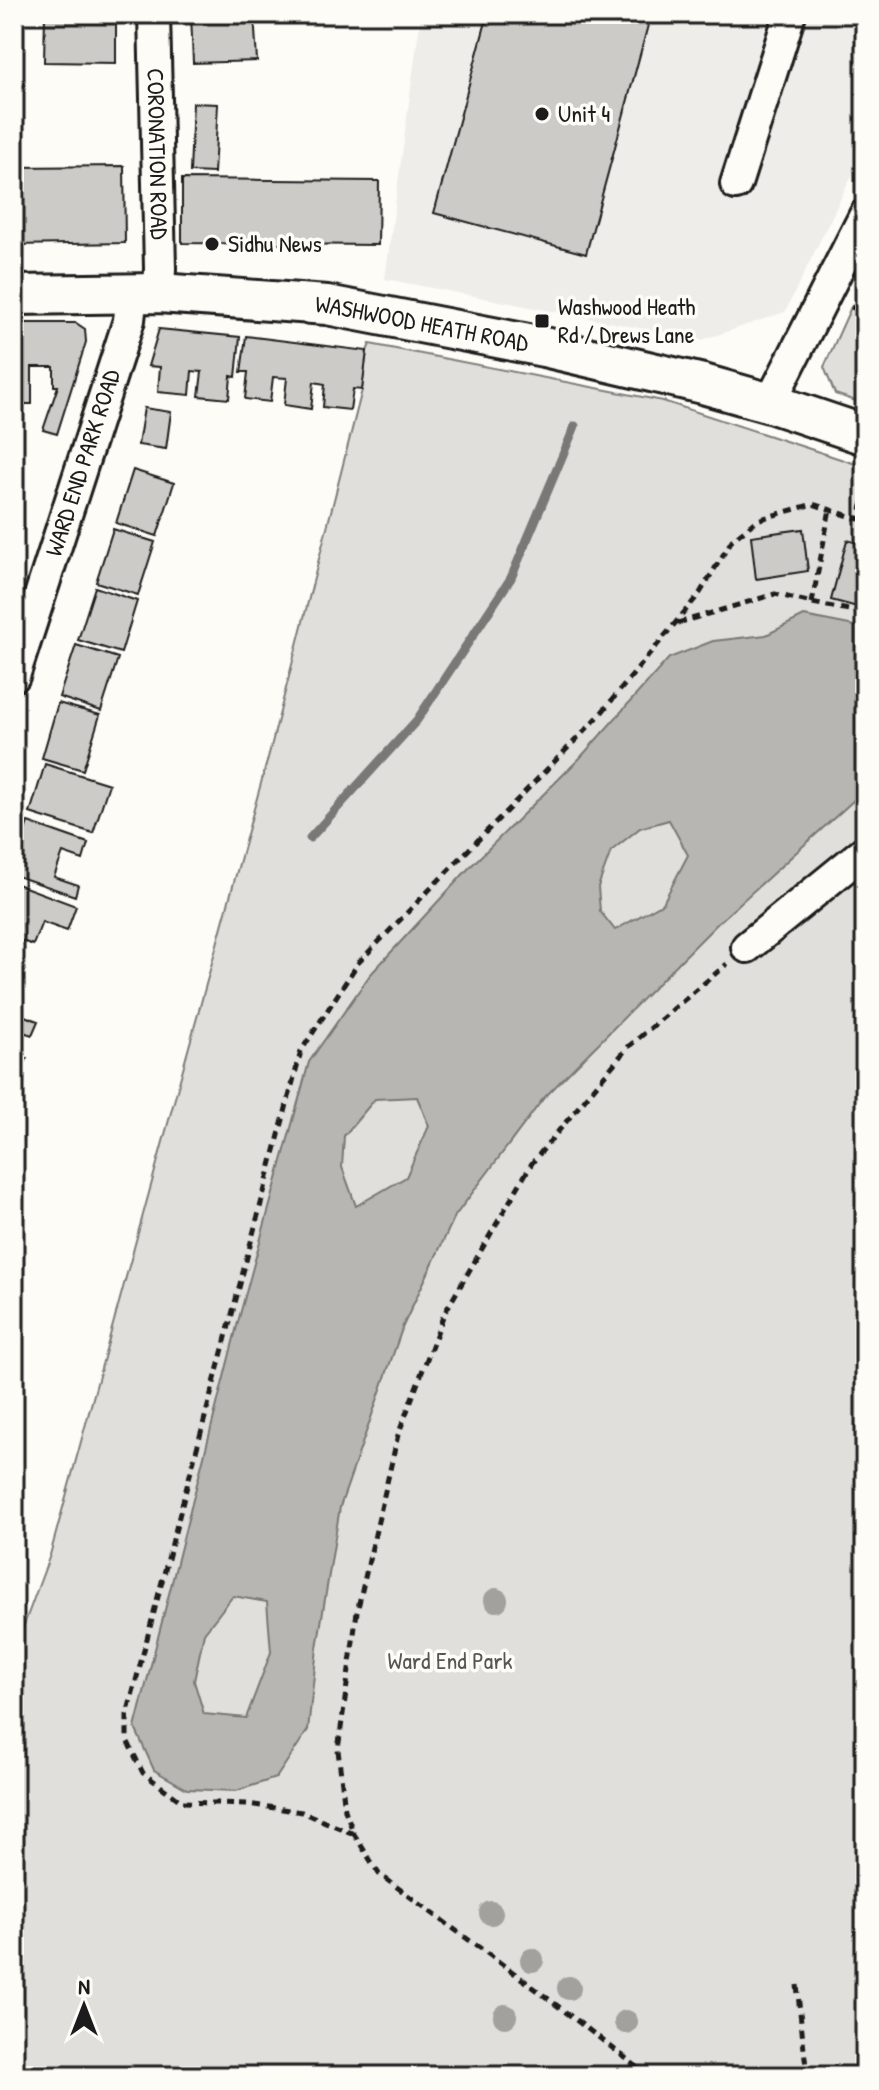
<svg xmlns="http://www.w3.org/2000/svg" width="879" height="2090" font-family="'Patrick Hand',sans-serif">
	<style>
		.built { fill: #eeede9 }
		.green { fill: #e0dfdb; stroke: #7e7e7c; stroke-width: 2 }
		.water { fill: #b7b6b2; stroke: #797876; stroke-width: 2; fill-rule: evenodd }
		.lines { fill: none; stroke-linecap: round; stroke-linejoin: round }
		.stream { stroke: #797876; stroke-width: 9 }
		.building { fill: #cccbc8; stroke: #1c1c1c; stroke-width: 2 }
		.minor-casing { stroke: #1c1c1c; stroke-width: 36 }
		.major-casing { stroke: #1c1c1c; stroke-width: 44 }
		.path { stroke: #1c1c1c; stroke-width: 5; stroke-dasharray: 8 6; stroke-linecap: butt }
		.minor { stroke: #fdfcf7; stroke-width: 30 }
		.major { stroke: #fdfcf7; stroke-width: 38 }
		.tree { fill: #a2a19e }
		.poi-dot { fill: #1c1c1c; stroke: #fdfcf7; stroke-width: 3 }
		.labels { text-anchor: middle; stroke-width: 7; stroke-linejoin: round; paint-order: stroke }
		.poi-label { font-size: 24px; fill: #1c1c1c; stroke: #fdfcf7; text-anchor: start }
		.street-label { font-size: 24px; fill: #1c1c1c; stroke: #fdfcf7 }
		.park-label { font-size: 24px; fill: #575655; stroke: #fdfcf7 }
	</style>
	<rect width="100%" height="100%" fill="#fdfcf7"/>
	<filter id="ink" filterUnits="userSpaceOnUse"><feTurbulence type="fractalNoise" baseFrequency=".0125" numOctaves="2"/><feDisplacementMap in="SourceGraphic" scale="16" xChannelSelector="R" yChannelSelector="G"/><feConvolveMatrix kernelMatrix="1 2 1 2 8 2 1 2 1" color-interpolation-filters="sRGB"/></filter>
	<g filter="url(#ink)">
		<path class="built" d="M 421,14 L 865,14 L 865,149 L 785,312 L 702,340 L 385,279 Z"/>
		<path class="green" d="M 851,307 L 865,311 L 865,404 L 835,394 L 824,367 Z
			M 370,344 L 663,401 L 865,467 L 865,2076 L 19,2076 L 14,2073 L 14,1696 L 21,1633 L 50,1555 L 272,743 L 362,390 L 367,351 Z"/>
		<path class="water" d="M 804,616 L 865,628 L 865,790 L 718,923 L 543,1099 L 455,1216 L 403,1326 L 340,1507 L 317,1648 L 308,1730 L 276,1778 L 236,1791 L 187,1789 L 154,1770 L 135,1728 L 238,1322 L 309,1062 L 370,975 L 469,868 L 580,758 L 669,658 L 713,641 L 766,635 ZM 669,820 L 688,855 L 663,903 L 615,930 L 600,911 L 598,887 L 611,851 L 640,828 ZM 417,1097 L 429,1126 L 406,1177 L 356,1206 L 342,1167 L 344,1136 L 375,1099 ZM 233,1596 L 267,1602 L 271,1652 L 246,1718 L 204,1714 L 194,1681 L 204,1633 Z"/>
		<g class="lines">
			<path class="stream" d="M 310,838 L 417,720 L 511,578 L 575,426"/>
		</g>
		<path class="building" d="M 45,14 L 116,14 L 116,63 L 44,62 Z
			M 191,14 L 254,14 L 257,61 L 193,63 Z
			M 488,14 L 651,14 L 586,254 L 434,213 Z
			M 193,103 L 218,104 L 214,173 L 190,172 Z
			M 124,166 L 125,243 L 14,245 L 14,167 Z
			M 182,179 L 379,181 L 378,245 L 182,243 Z
			M 14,323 L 76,323 L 85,329 L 86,342 L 57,434 L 43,430 L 58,386 L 54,386 L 54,367 L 32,367 L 32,404 L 14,404 Z
			M 159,329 L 240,337 L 236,377 L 231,376 L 229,399 L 199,396 L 202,372 L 192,371 L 190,395 L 158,392 L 160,367 L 148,366 Z
			M 246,336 L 367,351 L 362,390 L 353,389 L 350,410 L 323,407 L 325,384 L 314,382 L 311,409 L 284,405 L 287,378 L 273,377 L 270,402 L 245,399 L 248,372 L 241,372 Z
			M 144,408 L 171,412 L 166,449 L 138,445 Z
			M 133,470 L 174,483 L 157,536 L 116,523 Z
			M 113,529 L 155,542 L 138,595 L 96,582 Z
			M 803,529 L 808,571 L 756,579 L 751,536 Z
			M 847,540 L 865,545 L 865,609 L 831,600 Z
			M 95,587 L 137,601 L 121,653 L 78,640 Z
			M 76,645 L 118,658 L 101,711 L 59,697 Z
			M 58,703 L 100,715 L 83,770 L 42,758 Z
			M 45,764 L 109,784 L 93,833 L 30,813 Z
			M 28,822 L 88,843 L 83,860 L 63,853 L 54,877 L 78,885 L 75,896 L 14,875 L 14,863 Z
			M 14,883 L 76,906 L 67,931 L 42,922 L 33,945 L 14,938 Z
			M 14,947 L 23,950 L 14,980 Z
			M 14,1012 L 38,1021 L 32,1035 L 14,1029 Z
			M 14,1053 L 27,1058 L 22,1071 L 14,1068 Z"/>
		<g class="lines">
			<g class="minor-casing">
				<g id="minor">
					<path id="s1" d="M 154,14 L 160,268 L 159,293"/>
					<path d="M 736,184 L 790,14"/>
					<path d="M 770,403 L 865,215"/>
					<path id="s2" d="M 14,676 L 129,320 L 132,294"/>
					<path d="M 747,947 L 865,851"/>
				</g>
			</g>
			<g class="major-casing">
				<g id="major">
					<path id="s3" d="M 14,295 L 159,293 L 327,305 L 544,347 L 703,384 L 770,403 L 865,435"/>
				</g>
			</g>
			<path class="path" d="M 851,307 L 865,311
				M 812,603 L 830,509
				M 678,623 L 775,594 L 812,603 L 865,613
				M 354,1834 L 302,1812 L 248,1804 L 182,1802 L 143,1773 L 127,1740 L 127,1715 L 301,1051 L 358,963 L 598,717 L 700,593 L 732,540 L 757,520 L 813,504 L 858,519 L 865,496
				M 797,1985 L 807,2076
				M 649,2076 L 529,1984 L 379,1874 L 354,1834 L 345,1810 L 338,1750 L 357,1612 L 398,1435 L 444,1314 L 532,1163 L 628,1047 L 727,964"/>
			<use href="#minor" class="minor"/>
			<use href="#major" class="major"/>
		</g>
		<g class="tree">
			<circle cx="496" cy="1600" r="12"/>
			<circle cx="491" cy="1913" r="12"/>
			<circle cx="532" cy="1960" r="12"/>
			<circle cx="569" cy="1988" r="12"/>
			<circle cx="505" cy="2016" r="12"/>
			<circle cx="626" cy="2022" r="12"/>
		</g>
	</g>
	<g class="poi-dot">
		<circle cx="542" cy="114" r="8"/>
		<circle cx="212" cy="244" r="8"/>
		<rect x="534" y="313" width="16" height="16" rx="4"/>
	</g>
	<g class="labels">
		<g class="poi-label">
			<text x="558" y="122">Unit 4</text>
			<text x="228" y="252">Sidhu News</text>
			<text x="558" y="315">Washwood Heath<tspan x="558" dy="28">Rd / Drews Lane</tspan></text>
		</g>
		<g class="street-label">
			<text dy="8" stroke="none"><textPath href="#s1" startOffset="140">CORONATION ROAD</textPath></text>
			<text dy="8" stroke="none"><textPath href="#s3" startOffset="410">WASHWOOD HEATH ROAD</textPath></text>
			<text dy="8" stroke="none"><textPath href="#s2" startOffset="224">WARD END PARK ROAD</textPath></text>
		</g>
		<g class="park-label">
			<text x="450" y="1669">Ward End Park</text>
		</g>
	</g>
	<rect width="879" height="2090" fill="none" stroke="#fdfcf7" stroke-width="48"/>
	<rect x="24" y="24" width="831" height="2042" fill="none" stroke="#1c1c1c" stroke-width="3" filter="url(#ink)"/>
	<g transform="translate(84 2006)" stroke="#fdfcf7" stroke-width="6" paint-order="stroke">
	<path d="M0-6L14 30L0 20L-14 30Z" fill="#1c1c1c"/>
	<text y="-12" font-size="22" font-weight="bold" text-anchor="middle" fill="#1c1c1c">N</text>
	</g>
</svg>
